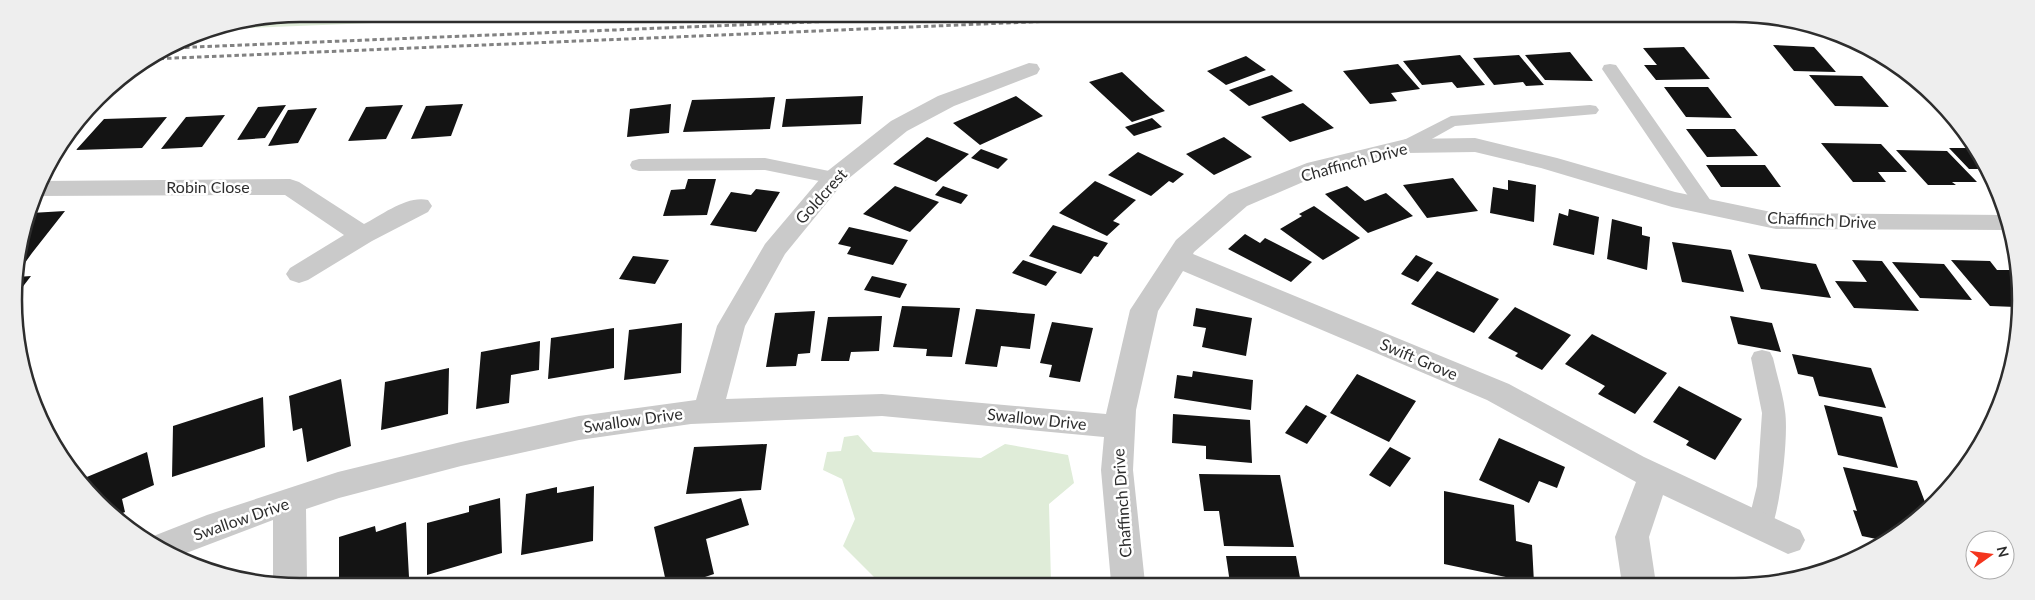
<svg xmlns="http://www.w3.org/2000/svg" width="2035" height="600" font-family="Lato,sans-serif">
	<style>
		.green { fill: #dfecd8 }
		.building { fill: #141414 }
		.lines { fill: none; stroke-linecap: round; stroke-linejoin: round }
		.lane { fill: #cacaca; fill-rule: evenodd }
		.street { fill: #cacaca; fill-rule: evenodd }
		.rail { stroke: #828282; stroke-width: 3; stroke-dasharray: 4.5 3; stroke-linecap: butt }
		.labels { text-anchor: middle; stroke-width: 5; stroke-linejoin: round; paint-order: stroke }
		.street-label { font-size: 16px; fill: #2d2d2d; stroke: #fff }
		.rim { fill: none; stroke: #2d2d2d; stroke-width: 2.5 }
	</style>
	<rect width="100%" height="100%" fill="#fff"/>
	<path class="green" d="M 300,14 L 574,15 L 222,29 Z
		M 858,435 L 873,452 L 981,458 L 1005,444 L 1068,455 L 1074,483 L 1049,504 L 1051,582 L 879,582 L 843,546 L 855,519 L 842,479 L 823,470 L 827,452 L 841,451 L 844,437 Z"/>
	<path class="building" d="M 1773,45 L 1814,47 L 1836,72 L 1794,71 Z
		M 1684,47 L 1710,79 L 1656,80 L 1644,65 L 1657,65 L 1643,48 Z
		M 1570,52 L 1593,81 L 1545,80 L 1525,55 Z
		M 1460,55 L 1485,85 L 1457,88 L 1452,82 L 1422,85 L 1403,61 Z
		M 1519,55 L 1544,85 L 1526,86 L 1523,82 L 1494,85 L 1473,58 Z
		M 1246,56 L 1266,70 L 1226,85 L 1207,71 Z
		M 1398,64 L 1420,89 L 1391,93 L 1397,101 L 1370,104 L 1343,71 Z
		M 1122,72 L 1150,98 L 1165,111 L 1132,122 L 1089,82 Z
		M 1272,75 L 1293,91 L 1249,106 L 1229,90 Z
		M 1809,75 L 1862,76 L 1889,107 L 1835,106 Z
		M 1664,87 L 1708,87 L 1732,118 L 1686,117 Z
		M 863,96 L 861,124 L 782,127 L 786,99 Z
		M 1016,96 L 1043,116 L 980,145 L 953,123 Z
		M 775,97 L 770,129 L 683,132 L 692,100 Z
		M 1303,103 L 1334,128 L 1290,142 L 1261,117 Z
		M 463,104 L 451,136 L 411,139 L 426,106 Z
		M 671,104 L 669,133 L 627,137 L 630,109 Z
		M 286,105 L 265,138 L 237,140 L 258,107 Z
		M 403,105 L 386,139 L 348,141 L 366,107 Z
		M 317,108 L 298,143 L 268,146 L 288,110 Z
		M 225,115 L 202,147 L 161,149 L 186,117 Z
		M 167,117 L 142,148 L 76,150 L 104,119 Z
		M 1152,118 L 1162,127 L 1134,136 L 1125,127 Z
		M 1686,129 L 1735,129 L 1758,156 L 1707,157 Z
		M 927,137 L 969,154 L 936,182 L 893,164 Z
		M 1224,137 L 1252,157 L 1214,175 L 1186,154 Z
		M 1821,143 L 1881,144 L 1907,172 L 1878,172 L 1886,182 L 1853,182 Z
		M 1949,148 L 1969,148 L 1982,162 L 1985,169 L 1969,169 Z
		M 981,149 L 1008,159 L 998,169 L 971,158 Z
		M 1896,150 L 1947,151 L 1977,182 L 1952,182 L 1956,185 L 1928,185 Z
		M 1138,152 L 1184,174 L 1173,183 L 1169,181 L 1151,196 L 1108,175 Z
		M 1706,165 L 1765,165 L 1781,187 L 1721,187 Z
		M 1453,178 L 1478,211 L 1427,218 L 1403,185 Z
		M 688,179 L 716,179 L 707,215 L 663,216 L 671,190 L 685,189 Z
		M 1508,180 L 1536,185 L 1534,222 L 1490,213 L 1493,187 L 1508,190 Z
		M 1095,181 L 1136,200 L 1113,221 L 1120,224 L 1107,236 L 1059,213 Z
		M 895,186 L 939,202 L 910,232 L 863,214 Z
		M 943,186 L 968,195 L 961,204 L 935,195 Z
		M 1347,186 L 1365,201 L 1386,193 L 1413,216 L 1368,233 L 1325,194 Z
		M 756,189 L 780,192 L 756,232 L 710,225 L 731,192 L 751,195 Z
		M 1314,206 L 1360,238 L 1323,260 L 1280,229 L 1302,216 L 1299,214 Z
		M 1569,209 L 1599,217 L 1594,255 L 1553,245 L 1559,213 L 1568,216 Z
		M 65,211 L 32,253 L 17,274 L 16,263 L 31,213 Z
		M 1612,219 L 1642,227 L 1642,235 L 1650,237 L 1647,270 L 1607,259 Z
		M 1053,225 L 1108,243 L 1098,257 L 1094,256 L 1081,274 L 1029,256 Z
		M 849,227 L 908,240 L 893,265 L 847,254 L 851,247 L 838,244 Z
		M 1245,234 L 1260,243 L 1265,238 L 1312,262 L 1291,282 L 1228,249 Z
		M 1672,242 L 1731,250 L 1744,292 L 1682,282 Z
		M 1748,254 L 1816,264 L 1831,298 L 1761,289 Z
		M 1416,255 L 1433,263 L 1418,282 L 1401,274 Z
		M 633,256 L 669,260 L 655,284 L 619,279 Z
		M 1023,260 L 1057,272 L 1046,286 L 1012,273 Z
		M 1852,260 L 1882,261 L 1919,311 L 1854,308 L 1835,281 L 1867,282 Z
		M 1951,260 L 1990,261 L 1997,270 L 2016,270 L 2016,307 L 1990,306 Z
		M 1892,262 L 1944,264 L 1972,300 L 1920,298 Z
		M 1437,271 L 1499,299 L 1474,333 L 1411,304 Z
		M 31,276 L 18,293 L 17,277 Z
		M 872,276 L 907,284 L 900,298 L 864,290 Z
		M 902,306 L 960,308 L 952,357 L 926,356 L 927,349 L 893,347 Z
		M 1515,307 L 1571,335 L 1542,370 L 1515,356 L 1518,353 L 1488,338 Z
		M 1196,308 L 1252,318 L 1246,356 L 1202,347 L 1206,328 L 1193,326 Z
		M 976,309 L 1035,314 L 1030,349 L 1001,346 L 997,367 L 965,364 Z
		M 815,311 L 810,353 L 798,354 L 796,366 L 766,367 L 775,313 Z
		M 882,316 L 879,351 L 851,352 L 849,361 L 821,361 L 828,317 Z
		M 1730,316 L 1772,323 L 1781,352 L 1738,344 Z
		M 1052,322 L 1093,328 L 1080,382 L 1049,377 L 1052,365 L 1040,363 Z
		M 682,323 L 681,373 L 624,380 L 629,330 Z
		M 614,328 L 614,368 L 548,379 L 551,338 Z
		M 1592,334 L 1667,373 L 1635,414 L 1598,394 L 1605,386 L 1565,364 Z
		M 540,341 L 539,370 L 511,375 L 509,403 L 476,409 L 481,352 Z
		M 1792,354 L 1871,368 L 1886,408 L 1819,396 L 1813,377 L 1798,374 Z
		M 449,368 L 448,414 L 381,430 L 385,382 Z
		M 1193,371 L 1253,380 L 1251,410 L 1174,398 L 1177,375 L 1192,377 Z
		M 1357,374 L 1416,401 L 1389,442 L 1330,413 Z
		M 341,379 L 351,446 L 307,462 L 302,428 L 293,431 L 289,396 Z
		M 1679,386 L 1742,419 L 1715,460 L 1686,445 L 1689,441 L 1653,422 Z
		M 263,397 L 265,447 L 172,477 L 173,426 Z
		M 1306,405 L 1327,416 L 1307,444 L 1285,433 Z
		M 1824,405 L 1882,417 L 1898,468 L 1838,455 Z
		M 1173,414 L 1250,420 L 1252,463 L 1206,459 L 1206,446 L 1172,443 Z
		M 1499,438 L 1565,467 L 1557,488 L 1539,481 L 1529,503 L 1479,480 Z
		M 767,444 L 761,490 L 686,494 L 694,447 Z
		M 1390,447 L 1411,458 L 1390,487 L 1369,475 Z
		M 147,452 L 154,485 L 122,499 L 125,512 L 118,515 L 82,479 Z
		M 1843,467 L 1917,481 L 1928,510 L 1886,541 L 1862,536 L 1853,510 L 1857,511 Z
		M 1199,474 L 1280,475 L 1294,547 L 1224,546 L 1219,511 L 1204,511 Z
		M 594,486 L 593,541 L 521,555 L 526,494 L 557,487 L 557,493 Z
		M 1444,491 L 1514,505 L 1516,541 L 1532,545 L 1534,583 L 1444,564 Z
		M 500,498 L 502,553 L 427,575 L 427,523 L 469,512 L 469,506 Z
		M 741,498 L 749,525 L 706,539 L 714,574 L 690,582 L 666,582 L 654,527 Z
		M 406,522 L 409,577 L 396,581 L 339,581 L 339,537 L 375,526 L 376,532 Z
		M 1226,556 L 1296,556 L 1301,583 L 1230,583 Z"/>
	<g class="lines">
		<path class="lane" d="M 1610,64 L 1616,65 L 1711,201 L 1714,205 L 1711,209 L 1704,211 L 1697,209 L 1602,69 L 1604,65 Z
			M 1590,105 L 1596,106 L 1599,110 L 1596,114 L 1455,126 L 1412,150 L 1400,150 L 1397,146 L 1400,142 L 1451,116 Z
			M 765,158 L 834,172 L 841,174 L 843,178 L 841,182 L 834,184 L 765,170 L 639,171 L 632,169 L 630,165 L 632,161 L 639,159 Z
			M 1762,350 L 1770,352 L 1773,358 C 1777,376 1783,394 1785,411 C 1789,436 1780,512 1769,535 L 1760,538 L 1751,535 L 1747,527 L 1757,486 L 1762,413 L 1751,358 L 1754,352 Z"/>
		<path class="street" d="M 1029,63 L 1037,64 L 1040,69 L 1037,74 L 954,106 L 907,131 L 843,183 L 785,254 L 745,326 L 726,399 L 882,394 L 1106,414 L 1130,310 L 1176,240 L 1229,194 L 1307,163 L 1406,139 L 1475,138 L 1557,158 L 1675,192 L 1776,213 L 2004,215 L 2010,230 L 1776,229 L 1672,207 L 1541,168 L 1475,152 L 1406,153 L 1324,173 L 1247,206 L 1194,252 L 1193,254 L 1509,384 L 1644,457 L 1800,530 L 1805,540 L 1800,550 L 1788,554 L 1663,495 L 1649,537 L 1656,584 L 1622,584 L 1615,537 L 1636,482 L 1487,400 L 1183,271 L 1158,311 L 1136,410 L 1133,470 L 1145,583 L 1111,582 L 1101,470 L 1104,437 L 882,416 L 691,424 L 579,440 L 461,466 L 339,498 L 306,509 L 307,581 L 273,581 L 273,520 L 181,555 L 149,541 L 151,537 L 207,515 L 338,472 L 461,442 L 579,416 L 696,400 L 717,326 L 765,244 L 825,173 L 891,121 L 938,96 Z
			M 290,179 L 299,182 L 364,224 C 382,215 407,195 428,200 L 432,206 L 428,212 L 372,241 L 308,280 L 299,283 L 290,280 L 286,274 L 290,268 L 344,235 L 285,195 L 36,196 L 41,181 Z"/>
		<path class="rail" d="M 170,48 L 959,16
			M 152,59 L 1148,17"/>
	</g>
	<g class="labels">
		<g class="street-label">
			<text transform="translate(1354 162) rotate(-15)" y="6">Chaffinch Drive</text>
			<text x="208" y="193">Robin Close</text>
			<text transform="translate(821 196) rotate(-48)" y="6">Goldcrest</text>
			<text transform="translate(1822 220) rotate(3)" y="6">Chaffinch Drive</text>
			<text transform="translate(1419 359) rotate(23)" y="6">Swift Grove</text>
			<text transform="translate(1037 419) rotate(6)" y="6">Swallow Drive</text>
			<text transform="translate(633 420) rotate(-8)" y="6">Swallow Drive</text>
			<text transform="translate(1122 503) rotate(-94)" y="6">Chaffinch Drive</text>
			<text transform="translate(241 519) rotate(-19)" y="6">Swallow Drive</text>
		</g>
	</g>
	<path d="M0 0H2035V600H0ZM300 22H1734A278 278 0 0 1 2012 300V300A278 278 0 0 1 1734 578H300A278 278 0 0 1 22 300V300A278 278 0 0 1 300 22Z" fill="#eee" fill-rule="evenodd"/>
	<path class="rim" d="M300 22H1734A278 278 0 0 1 2012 300V300A278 278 0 0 1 1734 578H300A278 278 0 0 1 22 300V300A278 278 0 0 1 300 22Z"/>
	<g transform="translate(1990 555) rotate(76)"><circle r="24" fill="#ffffff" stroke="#ababab"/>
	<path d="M0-4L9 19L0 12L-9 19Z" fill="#f4351e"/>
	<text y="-8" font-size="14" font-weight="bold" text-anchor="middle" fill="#2d2d2d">N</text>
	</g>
</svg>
